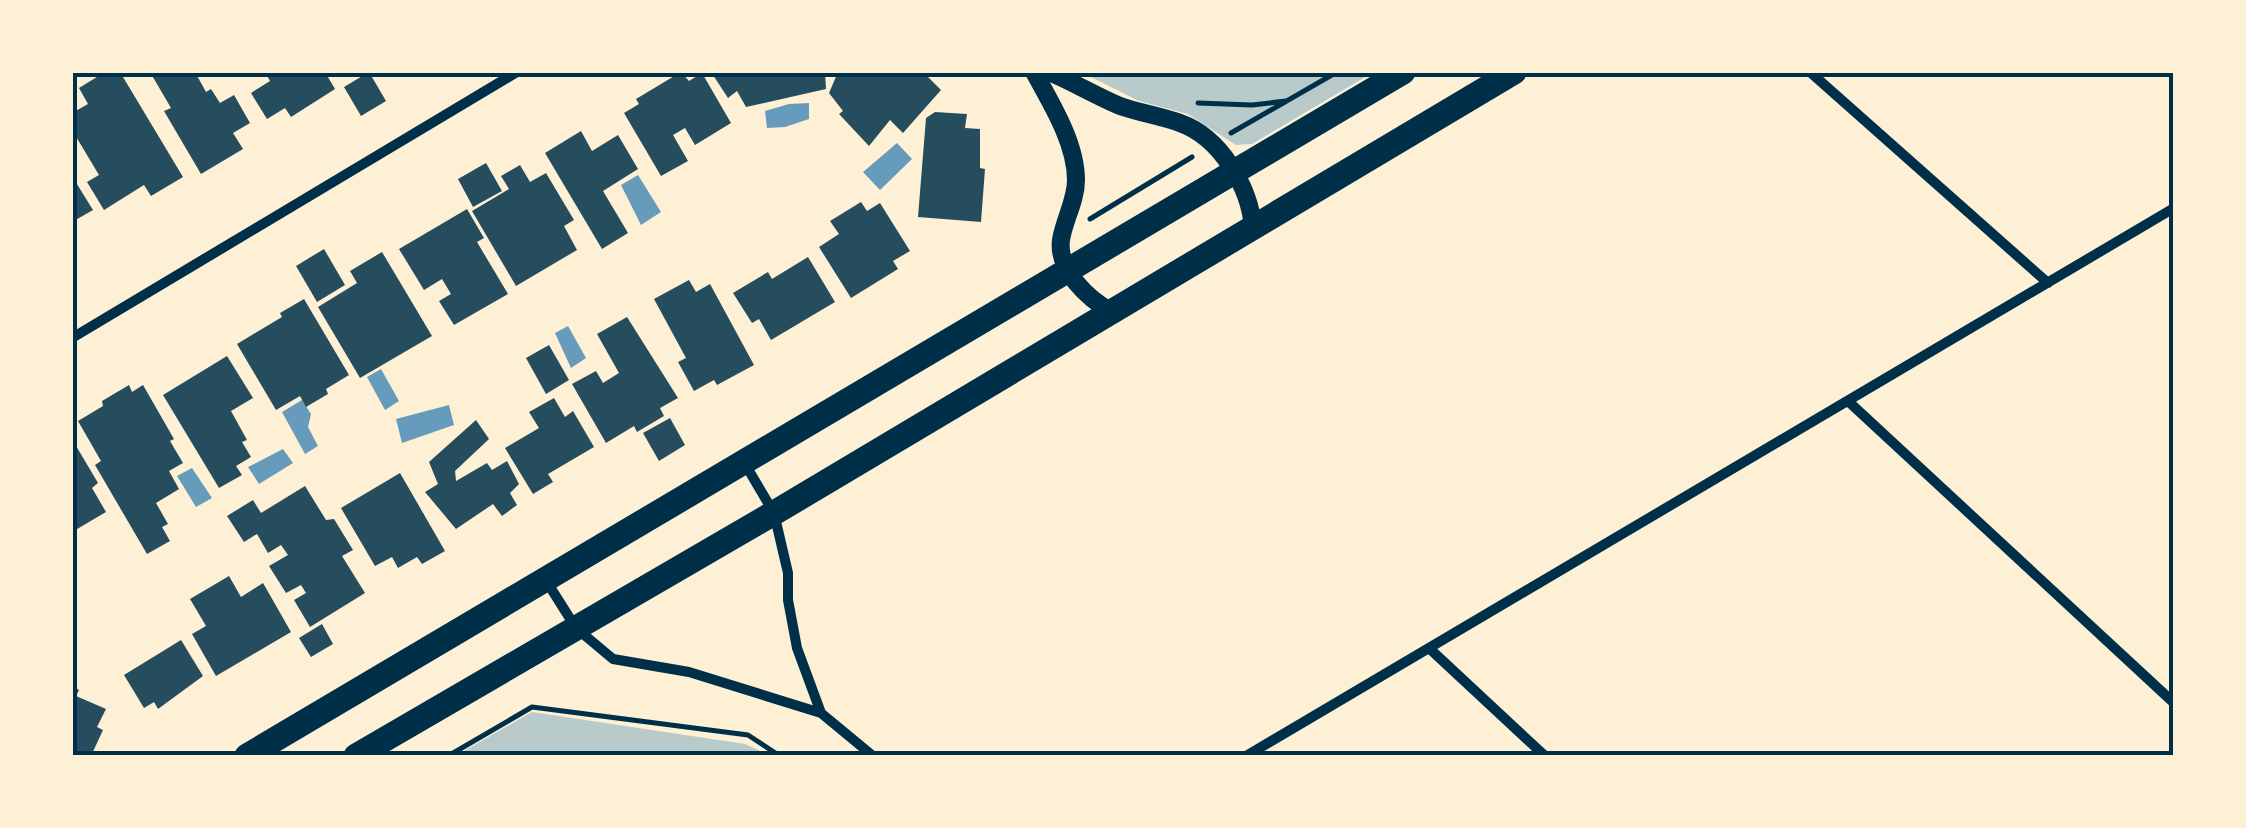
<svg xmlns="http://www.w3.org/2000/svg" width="2246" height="828" font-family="Merriweather,serif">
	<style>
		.green { fill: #b9caca }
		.water { fill: #669bbc }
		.building { fill: #264d5e }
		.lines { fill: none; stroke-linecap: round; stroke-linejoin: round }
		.path { stroke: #003049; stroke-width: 5 }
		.minor { stroke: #003049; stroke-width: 10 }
		.tertiary { stroke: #003049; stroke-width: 18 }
		.primary { stroke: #003049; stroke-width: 25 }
		.neatline { fill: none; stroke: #003049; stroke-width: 4 }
	</style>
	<rect width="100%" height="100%" fill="#fdf0d5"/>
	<path class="green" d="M 1083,73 L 1372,73 L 1252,144 L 1236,145 L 1188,114 L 1139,101 Z
		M 532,712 L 745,744 L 769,755 L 457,755 Z"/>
	<path class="water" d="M 809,103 L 809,119 L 785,127 L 767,128 L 765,111 L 789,104 Z
		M 897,143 L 912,159 L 880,190 L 863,172 Z
		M 638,175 L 661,212 L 641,225 L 621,185 Z
		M 568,326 L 586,358 L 571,368 L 555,333 Z
		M 381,369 L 399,401 L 385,410 L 367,377 Z
		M 302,400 L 311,414 L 308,427 L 318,446 L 305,454 L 282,412 Z
		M 449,405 L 454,425 L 402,443 L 396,419 Z
		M 283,449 L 293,463 L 259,484 L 248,467 Z
		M 192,468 L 212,498 L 196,507 L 177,476 Z"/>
	<path class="building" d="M 105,72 L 120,72 L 183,177 L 151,196 L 144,185 L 104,210 L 87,182 L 99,175 L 72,130 L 72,113 L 88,104 L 79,88 Z
		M 150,72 L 195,72 L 206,92 L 211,89 L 220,103 L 234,95 L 250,123 L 233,133 L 243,149 L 201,174 L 164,111 L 171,108 Z
		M 265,72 L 325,72 L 335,89 L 291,117 L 285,108 L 267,119 L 251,93 L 270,81 Z
		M 369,72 L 386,101 L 361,116 L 344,87 Z
		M 681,72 L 689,81 L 702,73 L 731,123 L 695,145 L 685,128 L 673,135 L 688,161 L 661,176 L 624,113 L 639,104 L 636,99 Z
		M 711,72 L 825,72 L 826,89 L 746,107 L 737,91 L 728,98 Z
		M 838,72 L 923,72 L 941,90 L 903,133 L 890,120 L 869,146 L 839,114 L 843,111 L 829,93 Z
		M 935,112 L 967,114 L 965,128 L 980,129 L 980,168 L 985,169 L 981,222 L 918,217 L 926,118 Z
		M 581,131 L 592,151 L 618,135 L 638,169 L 603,191 L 628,233 L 602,249 L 545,153 Z
		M 486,163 L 502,191 L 473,207 L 458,179 Z
		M 520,165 L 530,182 L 546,173 L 574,220 L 564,226 L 577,250 L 516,286 L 472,211 L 509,189 L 501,176 Z
		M 72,176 L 93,210 L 72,222 Z
		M 861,202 L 867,211 L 880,203 L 910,251 L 893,261 L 898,269 L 851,298 L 819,247 L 839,234 L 830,221 Z
		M 467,209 L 484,238 L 477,242 L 508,294 L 454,325 L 439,301 L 451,294 L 442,279 L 424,290 L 399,249 Z
		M 324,249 L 345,285 L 317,302 L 296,266 Z
		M 382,252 L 432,336 L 360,378 L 318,307 L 357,283 L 350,271 Z
		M 808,257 L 835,302 L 771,340 L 759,319 L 752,323 L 733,293 L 768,272 L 772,279 Z
		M 689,280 L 696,292 L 710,284 L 754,365 L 717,385 L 714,380 L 694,391 L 678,362 L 686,358 L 654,299 Z
		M 304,299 L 349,375 L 326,389 L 328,394 L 306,407 L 300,396 L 276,410 L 237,344 L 282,317 L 280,313 Z
		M 627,317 L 678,398 L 660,408 L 664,416 L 637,432 L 634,426 L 606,443 L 572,384 L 596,371 L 603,383 L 619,373 L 597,334 Z
		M 549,345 L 569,380 L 546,394 L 526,358 Z
		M 227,356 L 253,398 L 231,411 L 247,440 L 242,442 L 251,457 L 236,466 L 242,475 L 219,488 L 163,395 Z
		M 129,385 L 132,392 L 143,385 L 174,439 L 170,441 L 183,463 L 169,471 L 179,489 L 156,503 L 168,524 L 162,527 L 170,541 L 147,554 L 95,465 L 101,461 L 78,421 L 103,406 L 102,401 Z
		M 554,398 L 565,417 L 573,411 L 594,447 L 548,474 L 553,482 L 533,494 L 505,448 L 539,428 L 529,412 Z
		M 670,418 L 685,445 L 659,461 L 643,433 Z
		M 476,420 L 489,439 L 455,471 L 456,481 L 487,463 L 492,470 L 507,461 L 519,484 L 510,493 L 517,505 L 502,516 L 493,504 L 456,529 L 425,492 L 438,484 L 429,462 Z
		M 72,439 L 98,483 L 92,488 L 106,512 L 72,532 Z
		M 400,473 L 445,551 L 422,564 L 417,557 L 398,568 L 392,557 L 375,566 L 341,508 Z
		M 305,486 L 326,520 L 334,519 L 353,550 L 342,556 L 365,593 L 310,627 L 294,600 L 306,593 L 301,585 L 286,593 L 269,566 L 288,555 L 281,545 L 268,553 L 257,534 L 244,542 L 227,516 L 253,500 L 261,513 Z
		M 229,576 L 241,597 L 263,583 L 291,632 L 216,676 L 192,634 L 206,626 L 190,599 Z
		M 322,624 L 333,644 L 311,657 L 299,638 Z
		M 181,640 L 203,676 L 158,709 L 154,702 L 144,708 L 124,675 Z
		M 72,686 L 79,690 L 76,696 L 106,709 L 97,727 L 103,730 L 91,756 L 72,756 Z"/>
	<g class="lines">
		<path class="path" d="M 1198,103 L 1252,105 L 1286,101
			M 1231,133 L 1337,72
			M 1090,219 L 1192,157
			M 448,756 L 532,707 L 748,735 L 780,756"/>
		<path class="minor" d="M 1810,72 L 2048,283
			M 72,338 L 517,72
			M 1849,402 L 2174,703
			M 745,464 L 774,513 L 788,573 L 788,600 L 797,648 L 821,713
			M 545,579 L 576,628 L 613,659 L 689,672 L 821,713 L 873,756
			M 1430,649 L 1545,756
			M 1246,756 L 2174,208"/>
		<path class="tertiary" d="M 1034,72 C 1051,103 1076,143 1076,180 C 1076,201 1064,220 1061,240 C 1057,270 1088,299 1112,312
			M 1049,72 C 1073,82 1096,96 1120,106 C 1140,113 1161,116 1180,123 C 1220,137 1250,187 1253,228"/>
		<path class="primary" d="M 247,756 L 1403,72
			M 356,756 L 774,513 L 1514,72"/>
	</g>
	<rect width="2246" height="828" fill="none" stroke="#fdf0d5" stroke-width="150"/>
	<rect x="75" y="75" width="2096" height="678" class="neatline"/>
</svg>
